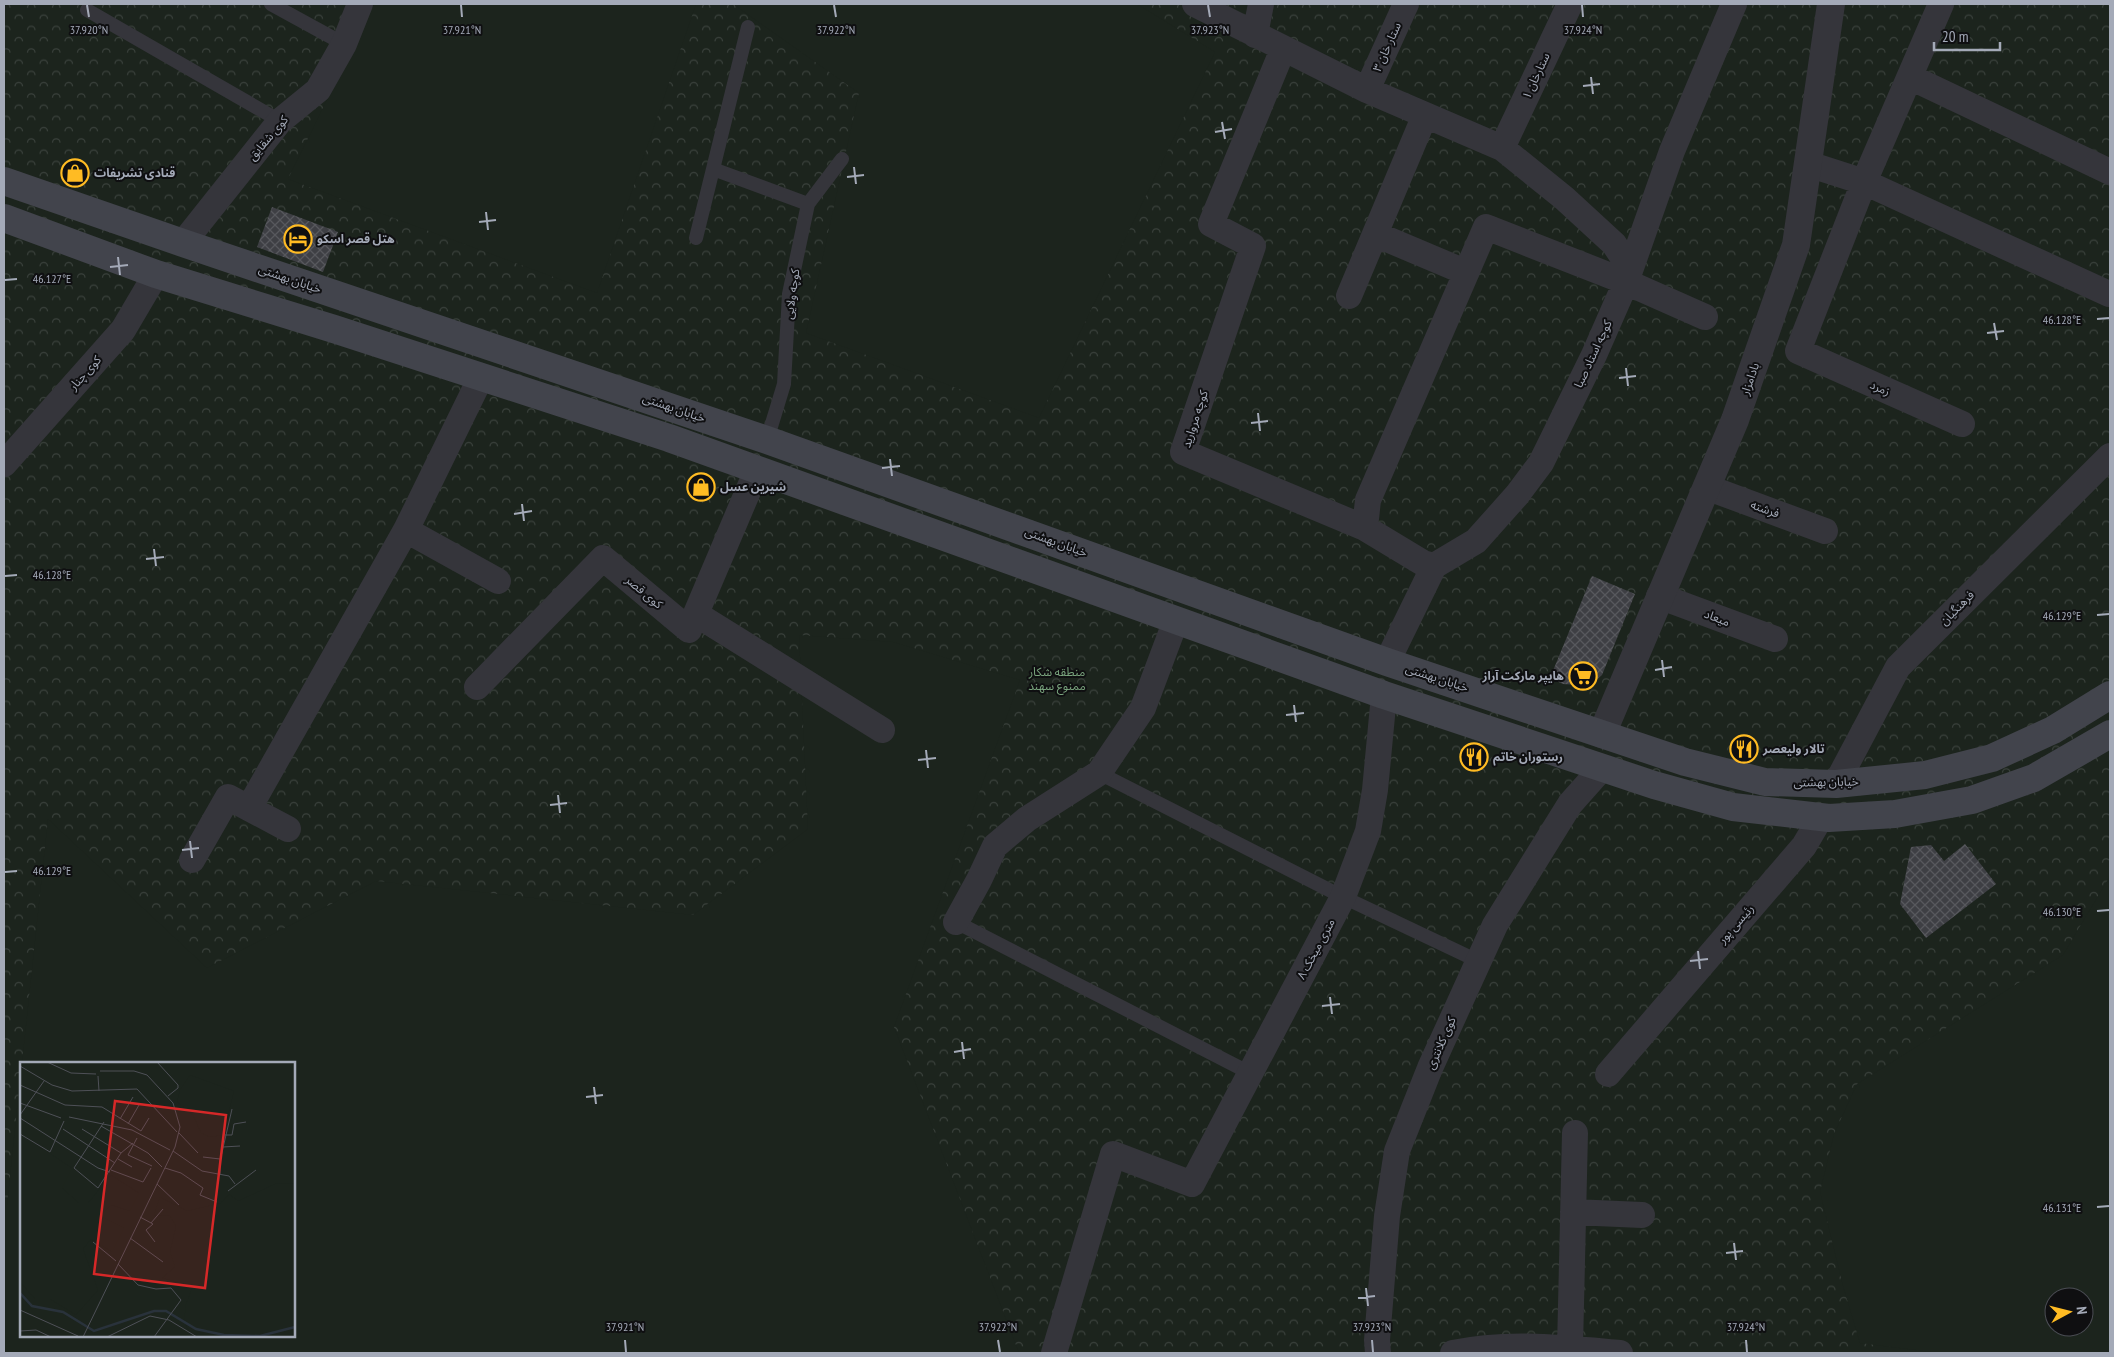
<svg xmlns="http://www.w3.org/2000/svg" width="2114" height="1357" font-family="'PT Sans Narrow','Noto Sans Arabic',sans-serif">
	<style>
		.park { fill: url(#park-crowns); fill-rule: evenodd }
		.garden { fill: #1c241d; fill-rule: evenodd }
		.building { fill: url(#building-cross-hatch) }
		.lines { fill: none; stroke-linecap: round; stroke-linejoin: round }
		.service { stroke: #35353b; stroke-width: 14 }
		.minor { stroke: #35353b; stroke-width: 26 }
		.tertiary { stroke: #35353b; stroke-width: 28 }
		.secondary { stroke: #42444c; stroke-width: 28 }
		.ticks { fill: none; stroke: #a4aab8; stroke-width: 2 }
		.labels { text-anchor: middle; stroke-width: 4; stroke-linejoin: round; paint-order: stroke }
		.street-label { font-size: 12px; fill: #a4aab8; stroke: #0f0f11 }
		.poi-label { font-size: 12px; font-weight: bold; fill: #a4aab8; stroke: #0f0f11; text-anchor: start }
		.park-label { font-size: 12px; fill: #79a47d; stroke: #0f0f11 }
		.inset-river { fill: none; stroke: #29323b; stroke-width: 2.5 }
		.inset-road { fill: none; stroke: #4e5057; stroke-width: 1 }
		.view { fill: #d62828; fill-opacity: 0.15; stroke: #d62828; stroke-width: 2.5 }
		.inset-edge { fill: none; stroke: #a4aab8; stroke-width: 2.5 }
		.ticks-label { font-size: 12px; text-anchor: middle; fill: #a4aab8; stroke: #0f0f11; stroke-width: 4; stroke-linejoin: round; paint-order: stroke }
	</style>
	<defs>
		<pattern id="park-crowns" width="20" height="18" patternUnits="userSpaceOnUse" patternTransform="scale(1.25)"><rect width="20" height="18" fill="#1c241d"/><path d="M2 6a3 3 0 1 1 6 0M12 15a3 3 0 1 1 6 0" fill="none" stroke="#3a413c"/></pattern>
		<pattern id="building-cross-hatch" width="8" height="8" patternUnits="userSpaceOnUse" patternTransform="scale(1.25)"><rect width="8" height="8" fill="#3e3f44"/><path d="M0 0l8 8M0 8l8-8" fill="none" stroke="#57585d"/></pattern>
	</defs>
	<rect width="100%" height="100%" fill="#141416"/>
	<path class="park" d="M 4,4 L 2110,4 L 2110,1353 L 4,1353 ZM 21,1063 L 294,1063 L 294,1336 L 21,1336 ZM 2054,1297 L 2084,1297 L 2084,1327 L 2054,1327 Z"/>
	<path class="garden" d="M 374,4 L 696,4 L 597,293 L 288,179 Z
		M 733,4 L 1137,4 L 1215,52 L 1039,418 L 806,333 L 859,93 Z
		M 799,635 L 893,642 L 1020,680 L 894,1027 L 1019,1353 L 4,1353 L 4,1205 L 7,1205 L 21,1070 L 21,1336 L 294,1336 L 294,1063 L 22,1063 L 48,819 L 207,968 L 376,881 L 693,915 L 808,829 Z
		M 2110,876 L 2110,1353 L 1939,1353 L 1860,1343 L 1843,1286 L 1820,1192 L 1834,1134 L 1857,1084 L 2063,955 ZM 2054,1297 L 2084,1297 L 2084,1327 L 2054,1327 Z"/>
	<path class="building" d="M 272,207 L 338,232 L 323,272 L 257,247 Z
		M 1592,576 L 1635,594 L 1602,675 L 1594,682 L 1577,685 L 1563,684 L 1550,678 Z
		M 1965,844 L 1996,884 L 1926,938 L 1900,904 L 1911,847 L 1931,845 L 1944,861 Z"/>
	<g class="lines">
		<path class="service" d="M 271,4 L 344,44
			M 87,10 L 280,121
			M 713,169 L 808,204
			M 696,238 L 748,27
			M 767,440 L 784,384 L 789,294 L 808,204 L 842,159
			M 1099,773 L 1343,897 L 1478,961
			M 956,922 L 1250,1073"/>
		<path class="minor" d="M 1195,4 L 1367,90 L 1502,148 L 1564,198 L 1614,244 L 1630,268
			M 1941,4 L 1864,182 L 1798,351 L 1962,424
			M 1255,35 L 1261,4
			M 1283,49 L 1211,224 L 1253,246 L 1183,452 L 1365,528
			M 1910,77 L 2110,172
			M 1367,90 L 1406,4
			M 1502,148 L 1570,4
			M 1808,164 L 1864,182 L 2109,294
			M 1375,234 L 1465,272
			M 183,243 L 280,121 L 318,90 L 344,44 L 360,4
			M 1349,296 L 1425,115
			M 4,464 L 123,330 L 156,274
			M 1706,487 L 1825,531
			M 406,530 L 498,581
			M 1434,566 L 1423,563 L 1365,528 L 1368,500 L 1486,227 L 1626,282 L 1705,317
			M 1659,596 L 1775,639
			M 696,614 L 882,730
			M 1387,662 L 1434,566 L 1476,541 L 1517,495 L 1541,463 L 1594,355 L 1626,282 L 1672,151 L 1734,4
			M 477,687 L 603,558 L 689,630 L 757,470
			M 1836,784 L 1898,667 L 2110,456
			M 249,808 L 406,530 L 481,377
			M 192,860 L 228,797 L 288,829
			M 956,922 L 979,880 L 995,846 L 1027,819 L 1099,773 L 1143,708 L 1176,620
			M 1608,1074 L 1804,846 L 1821,817
			M 1573,1212 L 1642,1215
			M 1570,1348 L 1575,1133
			M 1054,1353 L 1113,1154 L 1192,1184 L 1343,897 L 1368,831 L 1375,790 L 1384,695
			M 1378,1353 L 1377,1340 L 1387,1216 L 1397,1151 L 1430,1068 L 1495,925 L 1570,804 L 1602,768
			M 1453,1353 C 1508,1341 1565,1348 1620,1353"/>
		<path class="tertiary" d="M 1602,734 L 1735,420 L 1796,245 L 1831,4"/>
		<path class="secondary" d="M 4,181 L 183,243 L 767,440 L 1387,662 L 1685,762 L 1765,782 L 1836,784 L 1925,775 L 1992,758 L 2053,730 L 2110,695
			M 4,218 L 156,274 L 334,329 L 669,438 L 1384,695 L 1654,785 L 1733,807 L 1829,818 L 1895,814 L 1972,800 L 2034,778 L 2110,734"/>
	</g>
	<path class="ticks" d="M 87,5 L 89,17M 461,5 L 462,17M 834,5 L 836,17M 1208,5 L 1210,17M 1582,5 L 1583,17M 1591,77 L 1593,94M 1583,86 L 1600,84M 1222,122 L 1225,139M 1215,132 L 1232,129M 854,167 L 856,184M 847,177 L 864,175M 486,212 L 488,230M 479,222 L 496,220M 118,257 L 120,275M 110,267 L 128,265M 5,280 L 17,279M 2097,319 L 2109,318M 1994,323 L 1997,340M 1987,333 L 2004,331M 1626,368 L 1628,386M 1619,378 L 1636,376M 1258,413 L 1260,431M 1251,423 L 1268,421M 890,459 L 892,476M 882,468 L 900,466M 522,504 L 524,521M 514,514 L 532,511M 154,549 L 156,566M 146,559 L 164,557M 5,576 L 17,575M 2097,615 L 2109,614M 1662,660 L 1664,677M 1655,670 L 1672,667M 1294,705 L 1296,722M 1286,715 L 1304,713M 926,750 L 928,768M 918,760 L 936,758M 558,795 L 560,813M 550,805 L 567,803M 190,841 L 192,858M 182,850 L 199,848M 5,872 L 17,871M 2097,911 L 2109,910M 1698,951 L 1700,969M 1690,961 L 1708,959M 1330,997 L 1332,1014M 1322,1006 L 1340,1004M 962,1042 L 964,1059M 954,1052 L 971,1049M 594,1087 L 596,1104M 586,1097 L 603,1095M 2097,1207 L 2109,1206M 1734,1243 L 1736,1260M 1726,1253 L 1743,1251M 1366,1288 L 1368,1306M 1358,1298 L 1375,1296M 625,1340 L 626,1352M 998,1340 L 1000,1352M 1372,1340 L 1373,1352M 1746,1340 L 1747,1352"/>
	<defs>
		<g id="shop-ring" transform="scale(1.4375)"><circle r="9.5" fill="#0f0f11" stroke="#ffbb23" stroke-width="1.5"/><path d="M-5-2.5h2.3a2.7 3.5 0 0 1 5.4 0H5L5.5 6h-11ZM-1.5-2.5h3a1.5 2.3 0 0 0-3 0Z" fill="#ffbb23"/></g>
		<g id="hotel-ring" transform="scale(1.4375)"><circle r="9.5" fill="#0f0f11" stroke="#ffbb23" stroke-width="1.5"/><path d="M-6-4.5h1.5V1H6V5H4.5V3h-9V5H-6ZM-4 0a1.8 1.8 0 1 1 3.6 0ZM.5 0V-2.5h3Q6-2.5 6 0Z" fill="#ffbb23"/></g>
		<g id="supermarket-ring" transform="scale(1.4375)"><circle r="9.5" fill="#0f0f11" stroke="#ffbb23" stroke-width="1.5"/><path d="M-6-5.5h2.5l.6 2H6L4.5 2H-2.5L-4.4-4H-6ZM-1.5 3.2a1.3 1.3 0 1 0 .1 0ZM3 3.2a1.3 1.3 0 1 0 .1 0Z" fill="#ffbb23"/></g>
		<g id="restaurant-ring" transform="scale(1.4375)"><circle r="9.5" fill="#0f0f11" stroke="#ffbb23" stroke-width="1.5"/><path d="M-5-6h1v4h1v-4h1v4h1v-4h1v5L-1.5 .5V6h-2V.5L-5-1ZM5-6V6H3V1.5H1.5Q1.5-4 5-6Z" fill="#ffbb23"/></g>
	</defs>
	<g fill-rule="evenodd">
		<use href="#shop-ring" x="75" y="173"/>
		<use href="#hotel-ring" x="298" y="239"/>
		<use href="#shop-ring" x="701" y="487"/>
		<use href="#supermarket-ring" x="1583" y="676"/>
		<use href="#restaurant-ring" x="1744" y="749"/>
		<use href="#restaurant-ring" x="1474" y="757"/>
	</g>
	<g class="labels">
		<g class="street-label">
			<text transform="translate(1387 47) rotate(-66)" y="4">ستار خان ۳</text>
			<text transform="translate(1536 76) rotate(-65)" y="4">ستارخان ۱</text>
			<text transform="translate(268 138) rotate(-49)" y="4">کوی شقایق</text>
			<text transform="translate(290 279) rotate(19)" y="4">خیابان بهشتی</text>
			<text transform="translate(792 294) rotate(-82)" y="4">کوچه ولایی</text>
			<text transform="translate(1593 354) rotate(-65)" y="4">کوچه استاد صبا</text>
			<text transform="translate(85 373) rotate(-48)" y="4">کوی چنار</text>
			<text transform="translate(1750 379) rotate(-71)" y="4">بادامزار</text>
			<text transform="translate(1880 388) rotate(24)" y="4">زمرد</text>
			<text transform="translate(674 408) rotate(19)" y="4">خیابان بهشتی</text>
			<text transform="translate(1195 419) rotate(-72)" y="4">کوچه مروارید</text>
			<text transform="translate(1765 509) rotate(20)" y="4">فرشته</text>
			<text transform="translate(1056 542) rotate(20)" y="4">خیابان بهشتی</text>
			<text transform="translate(644 592) rotate(40)" y="4">کوی قصر</text>
			<text transform="translate(1957 608) rotate(-45)" y="4">فرهنگیان</text>
			<text transform="translate(1717 618) rotate(21)" y="4">میعاد</text>
			<text transform="translate(1437 678) rotate(18)" y="4">خیابان بهشتی</text>
			<text transform="translate(1826 782) rotate(-1)" y="4">خیابان بهشتی</text>
			<text transform="translate(1736 924) rotate(-49)" y="4">رئیسی پور</text>
			<text transform="translate(1316 949) rotate(-62)" y="4">۸ متری میخک</text>
			<text transform="translate(1441 1043) rotate(-66)" y="4">کوی کلانتری</text>
		</g>
		<g class="poi-label">
			<text x="94" y="177">قنادی تشریفات</text>
			<text x="317" y="243">هتل قصر اسکو</text>
			<text x="720" y="491">شیرین عسل</text>
			<text x="1564" y="680" text-anchor="end">هایپر مارکت آراز</text>
			<text x="1763" y="753">تالار ولیعصر</text>
			<text x="1493" y="761">رستوران خاتم</text>
		</g>
		<g class="park-label">
			<text x="1057" y="676">منطقه شکار<tspan x="1057" dy="14">ممنوع سهند</tspan></text>
		</g>
	</g>
	<g transform="translate(20 1062)">
		<rect width="275" height="275" fill="#141416"/>
		<path d="M 0,0 L 275,0 L 275,275 L 0,275 Z" fill="#1c241d"/>
		<path d="M 170,13 L 214,29 L 203,73 L 190,75 L 181,71 L 173,53 L 157,40 L 160,28 ZM 0,72 L 52,106 L 42,126 L 59,141 L 68,141 L 91,113 L 119,131 L 110,149 L 91,143 L 80,154 L 104,166 L 92,190 L 71,177 L 63,187 L 78,228 L 56,253 L 30,237 L 15,237 L 0,220 ZM 275,121 L 275,275 L 172,275 L 164,260 L 166,242 L 173,224 L 142,216 L 155,205 L 150,190 L 156,164 L 150,154 L 134,153 L 140,135 L 167,149 L 201,141 L 209,132 L 218,139 L 255,122 Z" fill="#1c241d"/>
		<path class="inset-river" d="M 0,231 L 12,244 L 43,250 L 74,269 L 134,249 L 146,249 L 176,267 L 204,273 L 240,274 L 275,265"/>
		<path class="inset-road" d="M 27,0 L 51,11 L 76,12M 137,0 L 158,23 L 158,26 L 148,34M 0,4 L 32,23 L 52,29 L 117,27 L 157,70M 78,14 L 79,29M 0,23 L 45,43 L 82,45 L 121,69 L 129,56M 0,41 L 41,56M 0,53 L 24,19M 49,55 L 112,68 L 150,88M 0,56 L 78,106 L 90,110M 100,57 L 113,35M 84,60 L 54,106 L 78,126 L 101,91 L 113,81M 108,62 L 119,43M 81,64 L 128,91 L 142,105M 43,67 L 95,101M 62,67 L 101,91M 159,71 L 178,91M 0,72 L 30,90 L 44,59M 205,73 L 212,73 L 214,62 L 226,60M 117,76 L 108,93 L 132,104M 203,85 L 220,84M 153,89 L 182,109 L 209,114 L 215,122M 183,95 L 200,97M 98,97 L 112,105M 145,106 L 161,111 L 183,126 L 180,133 L 197,140M 91,108 L 123,120 L 131,106M 200,113 L 200,99 L 212,47M 137,122 L 159,143M 208,129 L 236,108M 120,155 L 133,162 L 126,168 L 135,180M 131,161 L 143,147M 110,176 L 143,200M 73,180 L 96,199M 98,202 L 118,223 L 136,227 L 151,226 L 161,238 L 134,275M 0,248 L 58,274M 0,269 L 16,268 L 31,275M 63,275 L 155,85 L 160,65 L 153,41 L 127,13 L 114,9 L 80,9M 87,275 L 130,254 L 149,258 L 177,275"/>
		<path class="view" d="M 95,39 L 206,53 L 185,226 L 74,212 Z"/>
		<rect width="275" height="275" class="inset-edge"/>
	</g>
	<g class="ticks-label">
		<text x="89" y="34">37.920°N</text>
		<text x="462" y="34">37.921°N</text>
		<text x="836" y="34">37.922°N</text>
		<text x="1210" y="34">37.923°N</text>
		<text x="1583" y="34">37.924°N</text>
		<text x="52" y="283">46.127°E</text>
		<text x="2062" y="324">46.128°E</text>
		<text x="52" y="579">46.128°E</text>
		<text x="2062" y="620">46.129°E</text>
		<text x="52" y="875">46.129°E</text>
		<text x="2062" y="916">46.130°E</text>
		<text x="2062" y="1212">46.131°E</text>
		<text x="625" y="1331">37.921°N</text>
		<text x="998" y="1331">37.922°N</text>
		<text x="1372" y="1331">37.923°N</text>
		<text x="1746" y="1331">37.924°N</text>
	</g>
	<rect width="2114" height="1357" fill="none" stroke="#a4aab8" stroke-width="10"/>
	<g transform="translate(2069 1312) rotate(83)"><circle r="24" fill="#0f0f11" stroke="#4b4d54"/>
	<path d="M0-4L9 19L0 12L-9 19Z" fill="#ffbb23"/>
	<text y="-8" font-size="14" font-weight="bold" text-anchor="middle" fill="#a4aab8">N</text>
	</g>
	<path d="M1934 42v8h66v-8" fill="none" stroke="#a4aab8" stroke-width="2.5"/>
	<text x="1942" y="42" font-size="15" fill="#a4aab8" stroke="#0f0f11" stroke-width="4" paint-order="stroke">20 m</text>
</svg>
